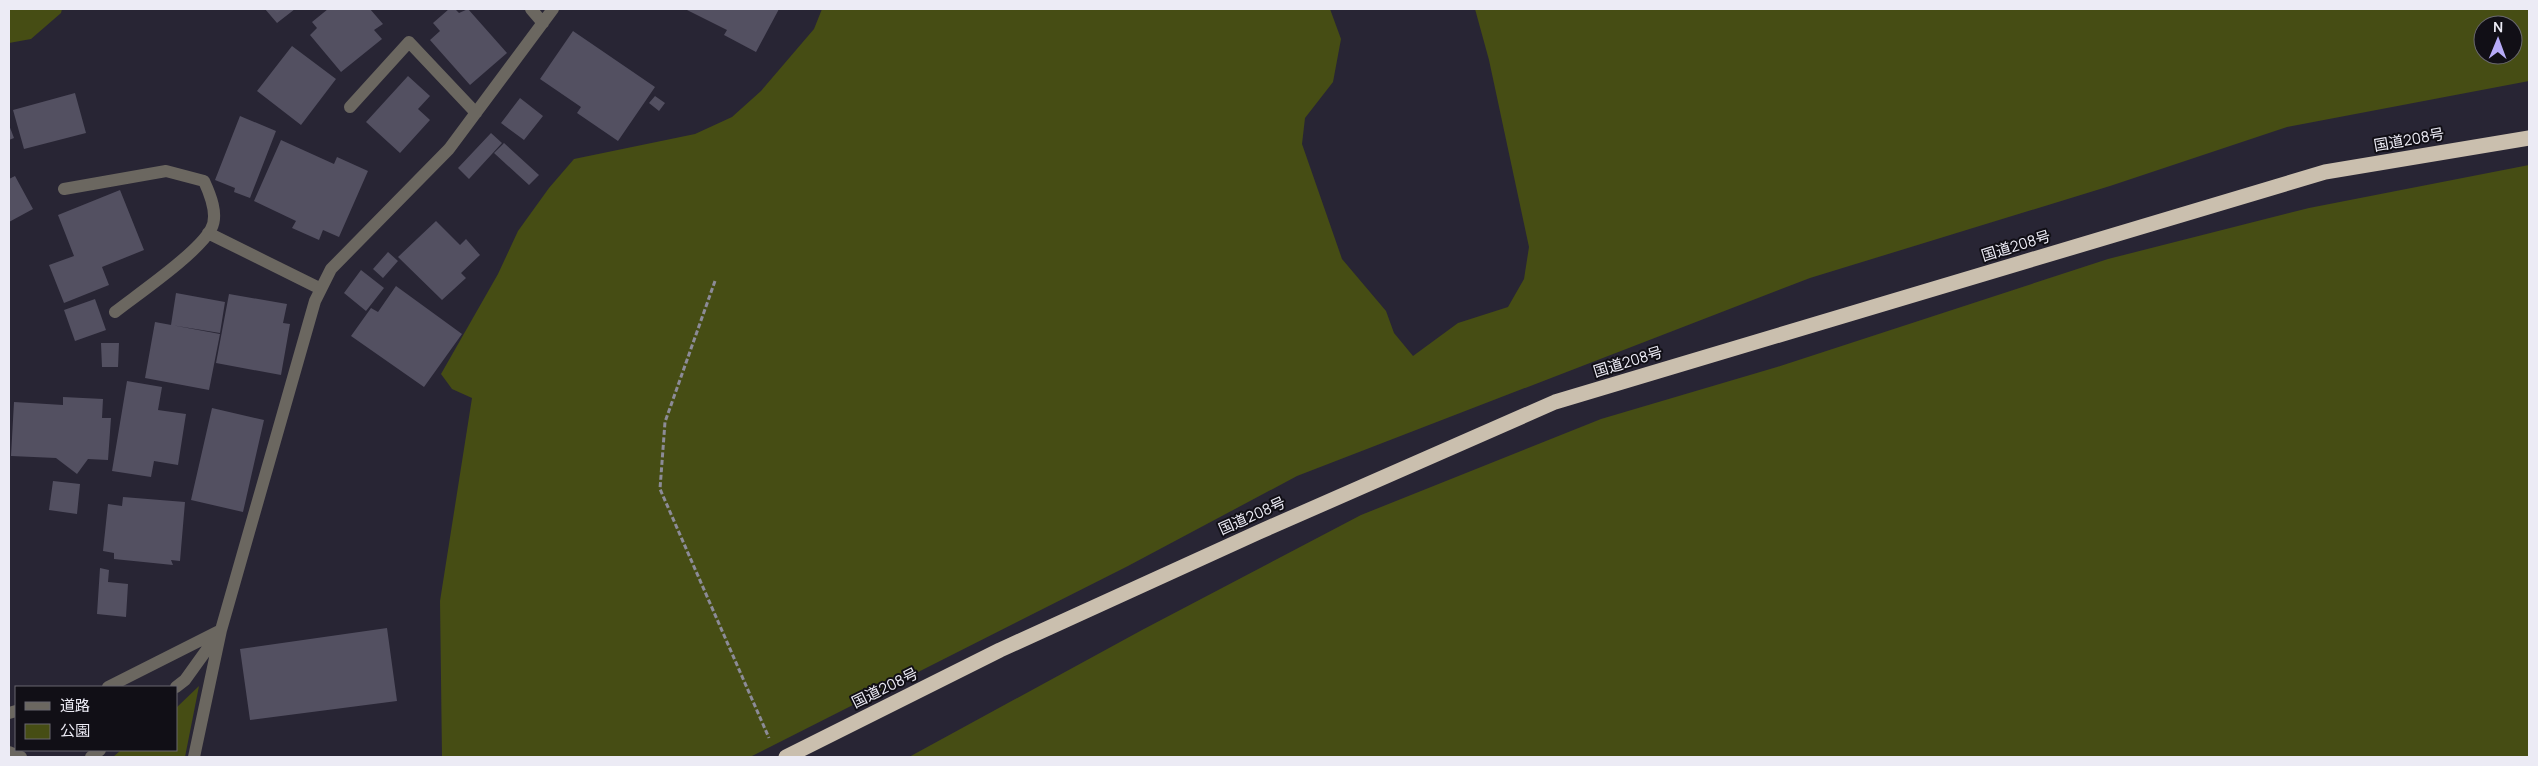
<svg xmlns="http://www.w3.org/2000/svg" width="2538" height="766" font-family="Manrope,'Noto Sans JP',sans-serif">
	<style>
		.green { fill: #464d14; fill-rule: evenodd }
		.building { fill: #535061 }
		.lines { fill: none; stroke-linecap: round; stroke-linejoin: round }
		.path { stroke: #8c8b97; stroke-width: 3; stroke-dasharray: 5 2.5; stroke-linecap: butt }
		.minor { stroke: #6b6760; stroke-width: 12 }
		.highway { stroke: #cabfae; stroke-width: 15 }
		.labels { text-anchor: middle; stroke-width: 4; stroke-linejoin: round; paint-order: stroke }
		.street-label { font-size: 15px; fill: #ecebf5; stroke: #110f16 }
	</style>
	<rect width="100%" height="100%" fill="#282534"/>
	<path class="green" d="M 9,9 L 62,9 L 61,13 L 31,39 L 9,43 Z
		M 822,9 L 1330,9 L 1341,39 L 1333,82 L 1305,118 L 1302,144 L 1342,259 L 1386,311 L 1394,333 L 1413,356 L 1458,323 L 1508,307 L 1524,279 L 1529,247 L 1489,60 L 1475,9 L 2529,9 L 2529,81 L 2287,127 L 2110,186 L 1810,278 L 1297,476 L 1128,566 L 750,757 L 442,757 L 440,601 L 472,398 L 452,389 L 441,374 L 498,274 L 518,231 L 549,188 L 574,159 L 695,134 L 732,117 L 761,91 L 814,29 ZM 2483,25 L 2513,25 L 2513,55 L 2483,55 Z
		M 2529,165 L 2529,757 L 909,757 L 1142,630 L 1361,515 L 1601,419 L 1777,367 L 2108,259 L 2309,208 Z
		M 199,686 L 185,757 L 113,757 L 121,750 L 176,750 L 176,708 Z"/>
	<path class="building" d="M 265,9 L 295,9 L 277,23 Z
		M 328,9 L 370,9 L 383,24 L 374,30 L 382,39 L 341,72 L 310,35 L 317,28 L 312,22 Z
		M 449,9 L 455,9 L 459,13 L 468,9 L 507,53 L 470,85 L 430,40 L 440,31 L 433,23 Z
		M 685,9 L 779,9 L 756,52 L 724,35 L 727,30 Z
		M 573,31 L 655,87 L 618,141 L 577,113 L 581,107 L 540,79 Z
		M 292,46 L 336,79 L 301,125 L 257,91 Z
		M 408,76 L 430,96 L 418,109 L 430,120 L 400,153 L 366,122 Z
		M 75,93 L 86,133 L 24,149 L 13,110 Z
		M 655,96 L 665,103 L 659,111 L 649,103 Z
		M 520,98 L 543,116 L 524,140 L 501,123 Z
		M 240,116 L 276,131 L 250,198 L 234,192 L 235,188 L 215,180 Z
		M 9,125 L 14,138 L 9,140 Z
		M 491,133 L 502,143 L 469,179 L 458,168 Z
		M 281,140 L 334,164 L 337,157 L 368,171 L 339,237 L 323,230 L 319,240 L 292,228 L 296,221 L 254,201 Z
		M 504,143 L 539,175 L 529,185 L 494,153 Z
		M 15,176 L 33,209 L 9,222 L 9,179 Z
		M 120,190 L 144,250 L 102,267 L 109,285 L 64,303 L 49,265 L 74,256 L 58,215 Z
		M 436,221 L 460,245 L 466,239 L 480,255 L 461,273 L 466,278 L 442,300 L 398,257 Z
		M 388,252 L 398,261 L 383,278 L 373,269 Z
		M 361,270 L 384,288 L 366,311 L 344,293 Z
		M 396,286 L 462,334 L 424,387 L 351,336 L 371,308 L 378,312 Z
		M 176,293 L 225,302 L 220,333 L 171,325 Z
		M 229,294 L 287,304 L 283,323 L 290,324 L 281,375 L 216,363 Z
		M 95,299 L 106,330 L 75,341 L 64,310 Z
		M 155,322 L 220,334 L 209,390 L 145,378 Z
		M 101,343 L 119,343 L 118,367 L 102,367 Z
		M 127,381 L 162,387 L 158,410 L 186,414 L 178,465 L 154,461 L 151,477 L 112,471 Z
		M 63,397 L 103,399 L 102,418 L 111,418 L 108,460 L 88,459 L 77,474 L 56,458 L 11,456 L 14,402 L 63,405 Z
		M 212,408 L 264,420 L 243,512 L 191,500 Z
		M 53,481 L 80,484 L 77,514 L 49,510 Z
		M 123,497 L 185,502 L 180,561 L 171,560 L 173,565 L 114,559 L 114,553 L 103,551 L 108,504 L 122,506 Z
		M 100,568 L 109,570 L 108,582 L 128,584 L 126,617 L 97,614 Z
		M 387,628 L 397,701 L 250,720 L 240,649 Z"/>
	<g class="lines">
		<path class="path" d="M 715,281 L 665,422 L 660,489 L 769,738"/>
		<path class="minor" d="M 531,9 L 543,23
			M 350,107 L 409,42 L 476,113
			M 64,189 L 166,171 L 204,181 C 210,194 219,215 211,229 C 198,253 138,294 115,312
			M 208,233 L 321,289
			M 108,687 L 221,630
			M 176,687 L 185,680 L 218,634
			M 9,713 L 16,711
			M 9,752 L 21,757
			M 91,757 L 100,750
			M 194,757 L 221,630 L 315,301 L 331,269 L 449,149 L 553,9"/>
		<path class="highway" d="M 786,757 L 1000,650 L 1259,532 L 1555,402 L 2325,172 L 2529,138"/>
	</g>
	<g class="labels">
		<g class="street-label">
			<text transform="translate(2409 140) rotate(-10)" y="5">国道208号</text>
			<text transform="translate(2016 246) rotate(-17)" y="5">国道208号</text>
			<text transform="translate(1628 362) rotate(-17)" y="5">国道208号</text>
			<text transform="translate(1252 516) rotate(-24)" y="5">国道208号</text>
			<text transform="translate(885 688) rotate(-26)" y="5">国道208号</text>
		</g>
	</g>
	<rect width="2538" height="766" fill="none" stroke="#ecebf5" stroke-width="20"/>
	<rect x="15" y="686" width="162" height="65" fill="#110f16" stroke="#69676f"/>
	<rect x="25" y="702" width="25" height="8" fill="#6b6760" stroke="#69676f"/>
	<text x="60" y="711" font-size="15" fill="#ecebf5">道路</text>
	<rect x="25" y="724" width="25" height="15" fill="#464d14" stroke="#69676f"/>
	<text x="60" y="736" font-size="15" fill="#ecebf5">公園</text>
	<g transform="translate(2498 40) rotate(1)"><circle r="24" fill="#110f16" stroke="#69676f"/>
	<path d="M0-4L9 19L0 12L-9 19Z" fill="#b7abf8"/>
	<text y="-8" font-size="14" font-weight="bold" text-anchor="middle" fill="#ecebf5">N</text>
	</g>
</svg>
